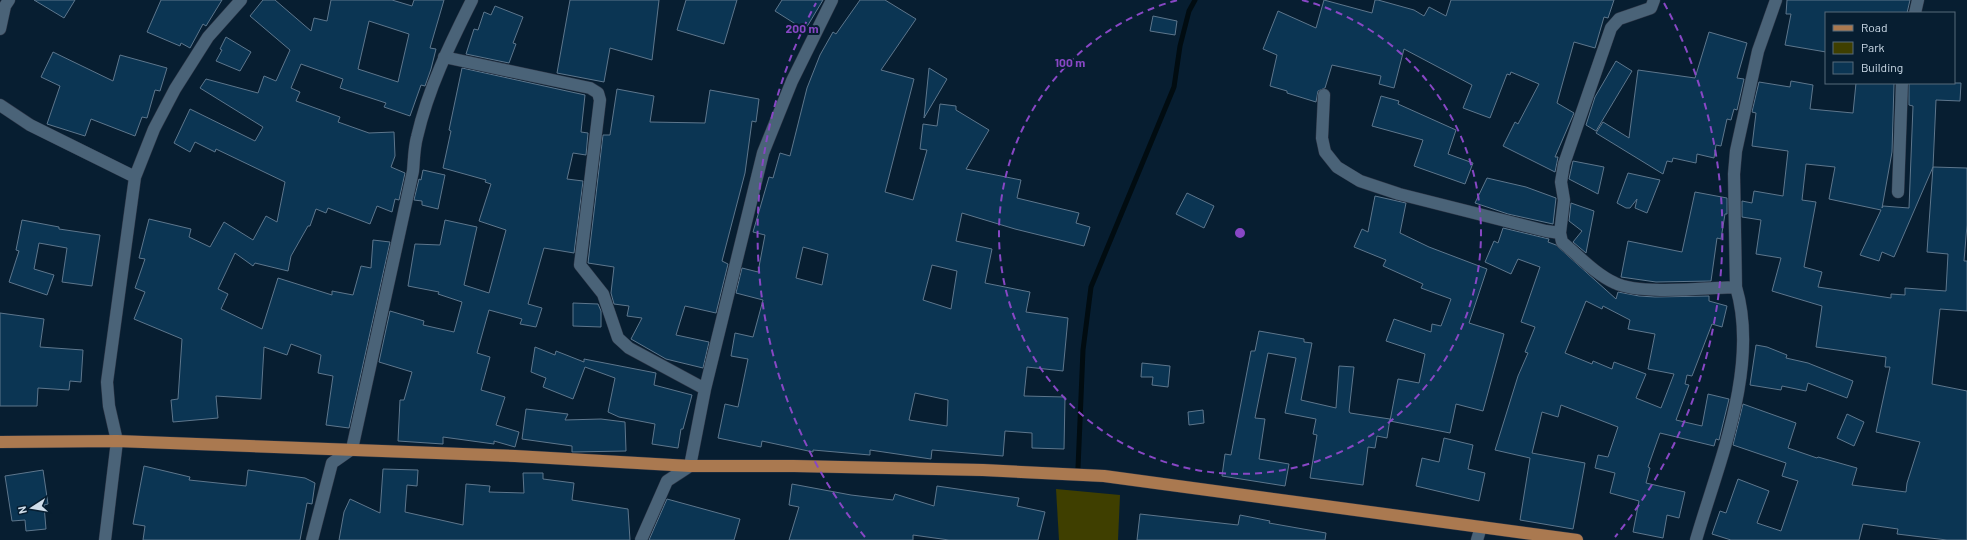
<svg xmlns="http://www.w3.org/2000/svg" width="1967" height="540" font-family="Barlow,sans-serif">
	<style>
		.green { fill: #3f3f00 }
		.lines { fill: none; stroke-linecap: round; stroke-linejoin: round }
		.stream { stroke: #010c11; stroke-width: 5 }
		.building { fill: #0b3553; stroke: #5d768c; fill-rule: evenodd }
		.minor-casing { stroke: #2e3646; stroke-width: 13 }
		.major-casing { stroke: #2e3646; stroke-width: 13 }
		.minor { stroke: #4a6378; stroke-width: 12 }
		.major { stroke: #aa7950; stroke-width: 12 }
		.ring { fill: none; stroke: #8847c5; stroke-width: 2; stroke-dasharray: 7 5 }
		.centre { fill: #8847c5; stroke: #071e31; stroke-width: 2 }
		.ring-label { font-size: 12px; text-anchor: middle; font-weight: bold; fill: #8847c5; stroke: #071e31; stroke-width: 4; stroke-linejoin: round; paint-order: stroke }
	</style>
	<rect width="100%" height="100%" fill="#071e31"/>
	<path class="green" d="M 1056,489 L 1120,495 L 1118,540 L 1059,540 Z"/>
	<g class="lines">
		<path class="stream" d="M 1078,468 L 1083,350 L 1091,287 L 1174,87 L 1180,46 L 1189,11 L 1195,0"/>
	</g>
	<path class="building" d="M 34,0 L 75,0 L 64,18 Z
		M 161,0 L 222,0 L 206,26 L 203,24 L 190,48 L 181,43 L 180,46 L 147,32 Z
		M 263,0 L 275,0 L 311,31 L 314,18 L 327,21 L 331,0 L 392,0 L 412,6 L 414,0 L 444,0 L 430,48 L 436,49 L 431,69 L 425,86 L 421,85 L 410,116 L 384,107 L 386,103 L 340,88 L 343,79 L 301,64 L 291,88 L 300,92 L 296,101 L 340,117 L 338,122 L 369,133 L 394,132 L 395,156 L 391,167 L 405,173 L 399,200 L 395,199 L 392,212 L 377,206 L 370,224 L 328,208 L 326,213 L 316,209 L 310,226 L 308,226 L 291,256 L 288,271 L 255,263 L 253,266 L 235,253 L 218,289 L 228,294 L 221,309 L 262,329 L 278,278 L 332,295 L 332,291 L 353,295 L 361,266 L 371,268 L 373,240 L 390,242 L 349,428 L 326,425 L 333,376 L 318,373 L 321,355 L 291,344 L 287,355 L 264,347 L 261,399 L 216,396 L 218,418 L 173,422 L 171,400 L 178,399 L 182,339 L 134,319 L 145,292 L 135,288 L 145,259 L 139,258 L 149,219 L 191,229 L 189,237 L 210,247 L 224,222 L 253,240 L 266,216 L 277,222 L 285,182 L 216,149 L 215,152 L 195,142 L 190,152 L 174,143 L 190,109 L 255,141 L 263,127 L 200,88 L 206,79 L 258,93 L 264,76 L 276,81 L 290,50 L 250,16 ZM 369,21 L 409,34 L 398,82 L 358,69 Z
		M 570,0 L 659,0 L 652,60 L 610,48 L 604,82 L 557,73 Z
		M 686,0 L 737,0 L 724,44 L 677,30 Z
		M 782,0 L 823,0 L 805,30 L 775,11 Z
		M 860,0 L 885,0 L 916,19 L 881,70 L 914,79 L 885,192 L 913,200 L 927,150 L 920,149 L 923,124 L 937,126 L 940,104 L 956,106 L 956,110 L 989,130 L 966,169 L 1021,180 L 1017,198 L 1079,213 L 1076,223 L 1090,227 L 1084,246 L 1015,229 L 962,213 L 956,241 L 992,249 L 985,283 L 1030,292 L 1026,312 L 1068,318 L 1063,371 L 1027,367 L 1024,396 L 1065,397 L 1064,449 L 1032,448 L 1032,433 L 1005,431 L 1003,456 L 932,450 L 931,459 L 870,450 L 870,455 L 813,450 L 813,452 L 762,441 L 761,447 L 718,438 L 725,404 L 738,407 L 748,359 L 731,356 L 735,333 L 753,337 L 763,300 L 736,293 L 742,268 L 758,272 L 765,235 L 753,232 L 769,177 L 773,178 L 780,153 L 790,156 L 807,88 L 820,55 L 833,32 L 836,34 ZM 803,247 L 828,254 L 822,285 L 796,278 ZM 932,265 L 957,271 L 951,309 L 923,300 ZM 915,393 L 948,400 L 947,426 L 909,420 Z
		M 1324,0 L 1372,13 L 1375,0 L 1378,0 L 1414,10 L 1424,16 L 1429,7 L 1446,16 L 1451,0 L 1614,0 L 1608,18 L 1604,17 L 1595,48 L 1574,42 L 1557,103 L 1574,113 L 1555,157 L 1558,157 L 1555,172 L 1503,146 L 1515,122 L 1518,124 L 1539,84 L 1511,72 L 1510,75 L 1507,74 L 1490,118 L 1463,108 L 1472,85 L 1404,49 L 1394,88 L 1379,84 L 1381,76 L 1332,65 L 1325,88 L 1318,91 L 1316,102 L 1287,93 L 1287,91 L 1270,86 L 1277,55 L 1263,49 L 1278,11 L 1316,28 Z
		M 1787,0 L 1910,0 L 1907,13 L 1826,13 L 1826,52 L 1785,45 L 1791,14 L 1786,14 Z
		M 495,6 L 523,17 L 513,43 L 516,44 L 509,63 L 466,54 L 474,29 L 478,30 L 484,12 L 491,15 Z
		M 1153,16 L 1177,21 L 1175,35 L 1150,31 Z
		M 1709,32 L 1747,43 L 1737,78 L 1744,79 L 1737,110 L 1734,109 L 1731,120 L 1727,119 L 1721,146 L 1716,145 L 1714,158 L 1697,154 L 1696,163 L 1673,158 L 1672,162 L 1667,161 L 1663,174 L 1596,133 L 1603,122 L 1629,138 L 1638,70 L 1695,78 Z
		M 226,37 L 251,52 L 240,71 L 216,61 L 222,50 L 220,49 Z
		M 53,52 L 113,81 L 120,55 L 167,68 L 160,91 L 155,90 L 147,118 L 142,117 L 135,136 L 91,119 L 85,136 L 47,124 L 60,86 L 41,77 Z
		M 1616,61 L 1632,71 L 1596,131 L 1586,125 L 1595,97 Z
		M 462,68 L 585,95 L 581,132 L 588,133 L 586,155 L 573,153 L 567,179 L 583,181 L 574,253 L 544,248 L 528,304 L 542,308 L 536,327 L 520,324 L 522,319 L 489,310 L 477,353 L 490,357 L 481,390 L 505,397 L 496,425 L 519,432 L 515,447 L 494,441 L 494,444 L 443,437 L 443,444 L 398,441 L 400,400 L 404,400 L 412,372 L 379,362 L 390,311 L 424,321 L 423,325 L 454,332 L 462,302 L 438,294 L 439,292 L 408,286 L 415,244 L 440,245 L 445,220 L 477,227 L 464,285 L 489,293 L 506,230 L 479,221 L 491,184 L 485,182 L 486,180 L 443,168 L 451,131 L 449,130 Z
		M 929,68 L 947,79 L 924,118 Z
		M 1791,81 L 1813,85 L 1810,109 L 1853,113 L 1856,83 L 1894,83 L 1892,152 L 1882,208 L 1883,206 L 1909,208 L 1913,106 L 1909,105 L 1909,83 L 1961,83 L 1960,101 L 1936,100 L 1933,167 L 1967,168 L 1967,225 L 1964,261 L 1967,261 L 1967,311 L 1940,309 L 1932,384 L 1967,391 L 1967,540 L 1947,540 L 1897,534 L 1898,529 L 1863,524 L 1859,540 L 1731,540 L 1712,534 L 1720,511 L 1726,513 L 1738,479 L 1769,491 L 1757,523 L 1781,531 L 1798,481 L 1782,476 L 1786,463 L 1733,445 L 1743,404 L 1796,423 L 1788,448 L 1817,458 L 1818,457 L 1857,468 L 1852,485 L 1906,492 L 1907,483 L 1920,442 L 1876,432 L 1890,367 L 1885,367 L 1886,357 L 1816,347 L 1822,306 L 1772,291 L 1781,258 L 1756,254 L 1761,220 L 1742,217 L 1742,201 L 1752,203 L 1754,191 L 1783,196 L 1788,151 L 1752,146 L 1756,113 L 1752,112 L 1759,82 L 1790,87 ZM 1806,164 L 1835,167 L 1829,199 L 1881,210 L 1860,255 L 1879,261 L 1882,252 L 1894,257 L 1933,167 L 1927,252 L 1948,254 L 1946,291 L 1905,288 L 1905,295 L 1891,294 L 1891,298 L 1818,287 L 1822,272 L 1804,267 L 1816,202 L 1802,200 Z
		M 617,89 L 654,96 L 650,122 L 705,123 L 710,90 L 759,99 L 756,122 L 752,121 L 745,173 L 722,261 L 728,264 L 716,313 L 685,306 L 676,335 L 709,342 L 703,368 L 666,359 L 631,339 L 642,318 L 627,316 L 629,306 L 614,304 L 611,293 L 614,267 L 588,263 L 603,135 L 610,135 Z
		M 1381,96 L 1399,101 L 1398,104 L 1456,130 L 1448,154 L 1473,163 L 1465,184 L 1414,166 L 1423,140 L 1372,126 Z
		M 1573,161 L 1604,167 L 1598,194 L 1569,179 Z
		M 423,170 L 445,175 L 438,209 L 422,205 L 422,201 L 414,200 L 419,179 L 421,180 Z
		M 1628,173 L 1660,180 L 1647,213 L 1635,208 L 1637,199 L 1630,208 L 1626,208 L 1617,203 Z
		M 1487,178 L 1526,187 L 1556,198 L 1553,224 L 1508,214 L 1475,203 Z
		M 1695,192 L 1727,198 L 1727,214 L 1725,214 L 1721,239 L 1717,238 L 1711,281 L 1656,282 L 1621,277 L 1628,241 L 1682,252 Z
		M 1187,193 L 1214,206 L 1204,228 L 1176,214 Z
		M 1375,196 L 1406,203 L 1400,233 L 1429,247 L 1487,269 L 1469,323 L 1504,334 L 1483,411 L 1456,404 L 1450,433 L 1390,421 L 1398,379 L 1419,383 L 1425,354 L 1386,341 L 1394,319 L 1431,332 L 1432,324 L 1441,326 L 1451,299 L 1421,288 L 1423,284 L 1383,266 L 1386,260 L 1354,247 L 1362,229 L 1368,232 Z
		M 1571,203 L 1594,211 L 1586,253 L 1573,242 L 1582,231 L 1569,221 Z
		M 22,220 L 59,227 L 59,229 L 100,235 L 92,286 L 62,282 L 67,248 L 39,243 L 34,269 L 54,275 L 47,295 L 9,282 L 19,251 L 16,250 Z
		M 1503,228 L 1549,239 L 1548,242 L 1556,245 L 1616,299 L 1618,292 L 1639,296 L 1655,297 L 1709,296 L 1709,301 L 1727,306 L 1722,327 L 1712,324 L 1692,376 L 1687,375 L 1685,384 L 1689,385 L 1676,420 L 1702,426 L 1708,394 L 1729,399 L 1719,440 L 1716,439 L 1714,446 L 1660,433 L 1648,467 L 1650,468 L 1646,483 L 1685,492 L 1679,518 L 1667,515 L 1663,538 L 1633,532 L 1639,501 L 1610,493 L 1615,473 L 1595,468 L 1598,455 L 1608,457 L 1618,427 L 1561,405 L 1558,417 L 1542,412 L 1532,453 L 1585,463 L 1573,529 L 1520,520 L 1530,458 L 1495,450 L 1518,376 L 1528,353 L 1525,352 L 1535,327 L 1521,322 L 1540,267 L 1518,259 L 1511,274 L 1485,262 L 1494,241 L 1498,243 ZM 1586,301 L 1602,309 L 1603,306 L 1630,320 L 1628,329 L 1655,334 L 1648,369 L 1674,374 L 1661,408 L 1636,398 L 1646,374 L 1614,362 L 1612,369 L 1593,361 L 1592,364 L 1565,353 Z
		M 573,303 L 598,304 L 601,311 L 601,327 L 573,326 Z
		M 0,313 L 44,319 L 40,347 L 83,350 L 81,382 L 70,381 L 69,390 L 38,388 L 37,406 L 0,406 Z
		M 1259,331 L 1304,339 L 1304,342 L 1312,343 L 1301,400 L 1336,408 L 1339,366 L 1354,367 L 1349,411 L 1350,413 L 1390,419 L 1387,438 L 1377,436 L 1375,448 L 1368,447 L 1363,485 L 1310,478 L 1317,435 L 1313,434 L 1316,419 L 1285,413 L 1296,358 L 1268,353 L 1255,418 L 1265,419 L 1259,459 L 1289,464 L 1285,486 L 1222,476 L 1225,454 L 1231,455 L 1251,351 L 1255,351 Z
		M 1756,345 L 1767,347 L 1787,355 L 1786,358 L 1808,363 L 1853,381 L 1847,398 L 1808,383 L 1806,391 L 1782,386 L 1781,390 L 1750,385 Z
		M 535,347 L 555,355 L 556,351 L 584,362 L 584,359 L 656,373 L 654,385 L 692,395 L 683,429 L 681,429 L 678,448 L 652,444 L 655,424 L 619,417 L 608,412 L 615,378 L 585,367 L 573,399 L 543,387 L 546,378 L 531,372 Z
		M 1142,363 L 1170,366 L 1168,387 L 1152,385 L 1153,377 L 1141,377 Z
		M 526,409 L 568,414 L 565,420 L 601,419 L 625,422 L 626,451 L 572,452 L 572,446 L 522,439 Z
		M 1203,410 L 1204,423 L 1189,425 L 1188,412 Z
		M 1847,414 L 1864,422 L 1854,446 L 1837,438 Z
		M 1444,438 L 1473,445 L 1468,469 L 1485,473 L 1479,501 L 1416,486 L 1422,458 L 1439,462 Z
		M 144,466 L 190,477 L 189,480 L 246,486 L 248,470 L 305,478 L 315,483 L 312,504 L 307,503 L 300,540 L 143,540 L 145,526 L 133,524 Z
		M 383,469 L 418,470 L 417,486 L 407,485 L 405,512 L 463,525 L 466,484 L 490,486 L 489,492 L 524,493 L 523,473 L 543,473 L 543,479 L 574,483 L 572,500 L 628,509 L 630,540 L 339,540 L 344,512 L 350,499 L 380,513 Z
		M 43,470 L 48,504 L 44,505 L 46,529 L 26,531 L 25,520 L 12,521 L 5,476 Z
		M 792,484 L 851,495 L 893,500 L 895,494 L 934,506 L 937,486 L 1019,498 L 1017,506 L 1045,512 L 1038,540 L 949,540 L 913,535 L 913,540 L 789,540 L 799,507 L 789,505 Z
		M 667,499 L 740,519 L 734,540 L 649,540 Z
		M 1140,514 L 1238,525 L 1240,515 L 1270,521 L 1269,523 L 1326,533 L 1325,540 L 1137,540 Z"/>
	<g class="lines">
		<g class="minor-casing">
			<path id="minor" d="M 1915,13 L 1918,0
				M 0,29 L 5,6 L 9,0
				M 444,57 L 590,88 L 598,93 L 600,100 L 580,265 L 603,294 L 618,338 L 629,348 L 705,389
				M 1324,95 L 1322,138 L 1325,152 L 1337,167 L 1360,181 L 1399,194 L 1546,231 L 1560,233 L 1562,242 C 1578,255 1595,274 1615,283 C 1639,295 1706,288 1736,287
				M 0,105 L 30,125 L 135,177
				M 1898,192 L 1902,83
				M 1560,233 L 1564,200 L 1561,182 L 1564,164 L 1611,28 L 1619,19 L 1651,8 L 1654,0
				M 105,540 L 117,441 L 109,406 L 107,382 L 135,177 L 154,129 L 175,89 L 208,37 L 241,0
				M 312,540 L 332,463 L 352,449 L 413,171 C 414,160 414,148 417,137 C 428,89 450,44 472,0
				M 641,540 L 667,481 L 690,466 L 705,389 L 763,153 L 792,81 L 832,0
				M 1477,540 L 1481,527
				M 1696,540 C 1718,464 1760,367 1736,287 L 1734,174 L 1736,151 L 1758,51 L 1776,0"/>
		</g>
		<g class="major-casing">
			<path id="major" d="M 0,442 L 117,441 L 515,456 L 690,466 L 794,466 L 983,470 L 1104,476 L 1577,540"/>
		</g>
		<use href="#minor" class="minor"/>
		<use href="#major" class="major"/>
	</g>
	<g class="ring">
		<path d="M1302 0A241 241 0 1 1 1178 0"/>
		<path d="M865 537A483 483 0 0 1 816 3M1664 3A483 483 0 0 1 1615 537"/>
	</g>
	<circle cx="1240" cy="233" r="6" class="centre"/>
	<g class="ring-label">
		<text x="802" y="33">200 m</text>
		<text x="1070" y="67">100 m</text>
	</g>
	<rect x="1825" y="12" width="130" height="72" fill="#071e31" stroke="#576a7b"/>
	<rect x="1833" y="25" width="20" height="6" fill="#aa7950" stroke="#576a7b"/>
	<text x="1861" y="32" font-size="12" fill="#cfddea">Road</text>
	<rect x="1833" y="42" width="20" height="12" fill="#3f3f00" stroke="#576a7b"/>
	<text x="1861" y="52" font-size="12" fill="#cfddea">Park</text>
	<rect x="1833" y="62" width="20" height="12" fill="#0b3553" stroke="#576a7b"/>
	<text x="1861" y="72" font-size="12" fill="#cfddea">Building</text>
	<g transform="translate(32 508) rotate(258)" stroke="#071e31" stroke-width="3" paint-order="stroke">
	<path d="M0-3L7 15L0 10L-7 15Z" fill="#cfddea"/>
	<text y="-6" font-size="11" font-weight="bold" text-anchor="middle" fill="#cfddea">N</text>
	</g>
</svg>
